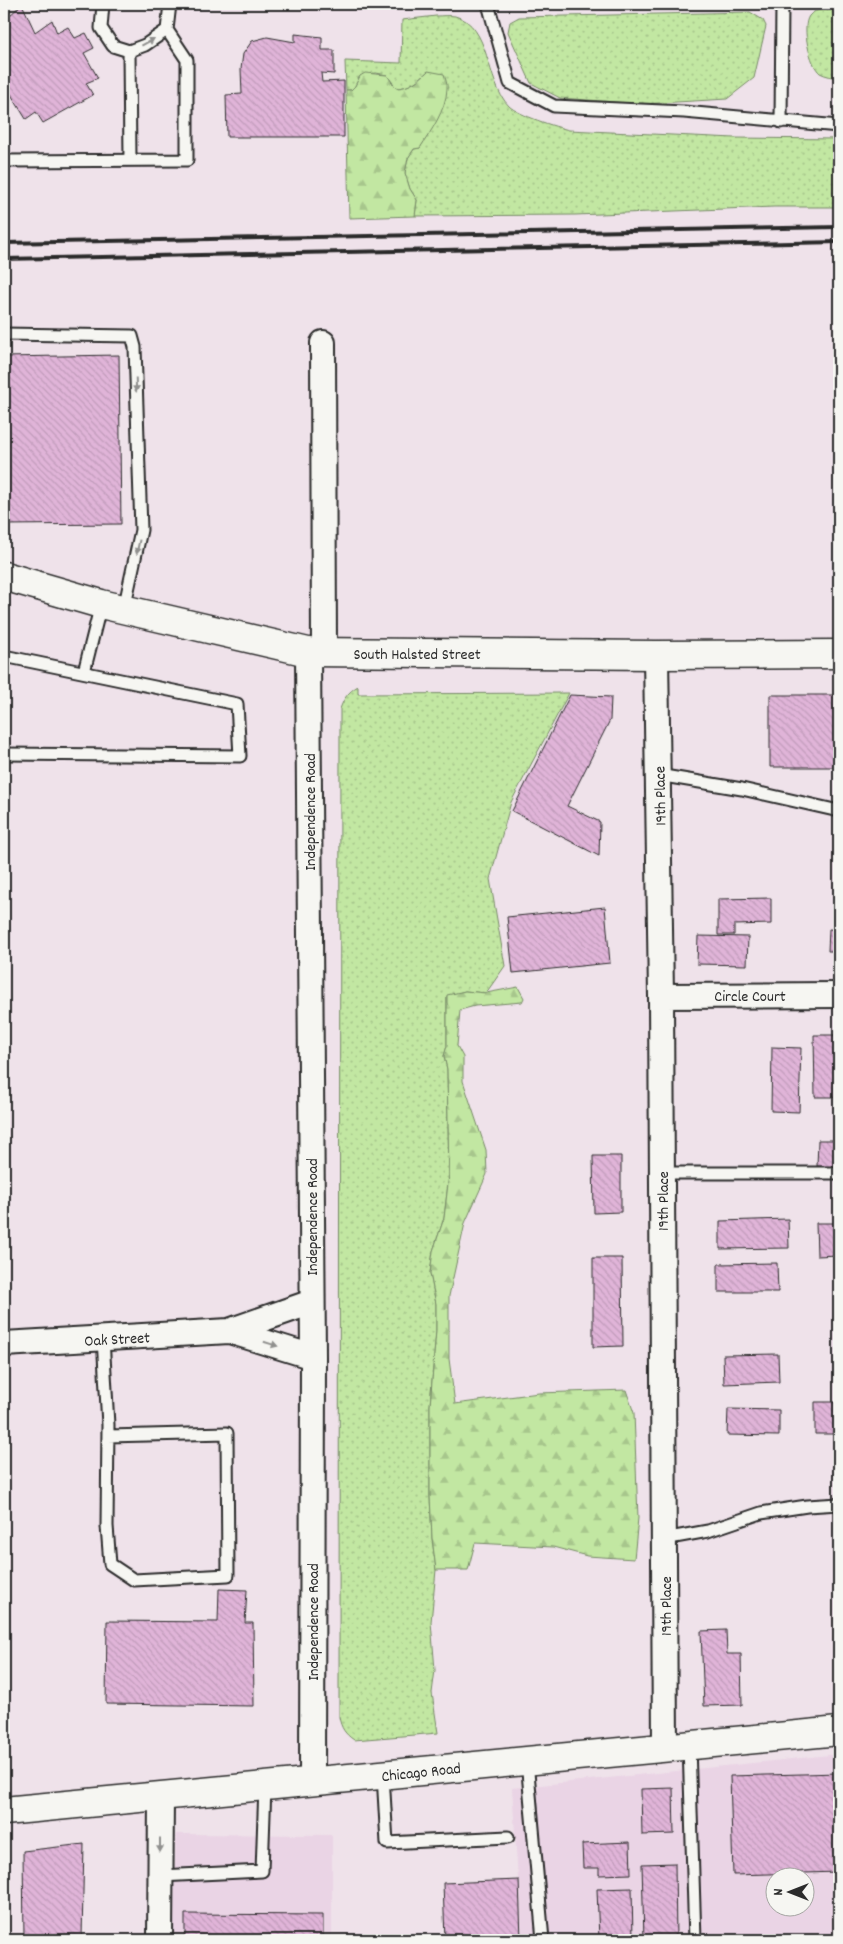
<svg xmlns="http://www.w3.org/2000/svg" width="843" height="1944" font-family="Dekko,sans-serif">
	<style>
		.built { fill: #ead4e5; fill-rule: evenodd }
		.grass { fill: url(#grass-dots); stroke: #768966 }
		.forest { fill: url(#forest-firs); stroke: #768966 }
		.building { fill: url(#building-back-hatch); stroke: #2b2b2b }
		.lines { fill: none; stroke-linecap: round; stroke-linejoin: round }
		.lane-casing { stroke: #2b2b2b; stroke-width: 15 }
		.street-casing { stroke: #2b2b2b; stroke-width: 28 }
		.secondary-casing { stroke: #2b2b2b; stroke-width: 31 }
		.primary-casing { stroke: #2b2b2b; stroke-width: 31 }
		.lane { stroke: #f6f6f2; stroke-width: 11 }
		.street { stroke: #f6f6f2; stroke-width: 24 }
		.secondary { stroke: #f6f6f2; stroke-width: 28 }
		.primary { stroke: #f6f6f2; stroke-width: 28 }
		.rail { stroke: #2b2b2b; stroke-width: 4 }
		.oneway { fill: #90908e }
		.labels { text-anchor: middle; stroke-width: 4.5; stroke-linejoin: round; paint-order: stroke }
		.street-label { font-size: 16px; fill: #2b2b2b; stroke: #f6f6f2 }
	</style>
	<defs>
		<pattern id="grass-dots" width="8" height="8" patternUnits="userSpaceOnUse" patternTransform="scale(1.25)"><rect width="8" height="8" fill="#c2e7a2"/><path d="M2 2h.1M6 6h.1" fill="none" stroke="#a7c68c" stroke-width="1.8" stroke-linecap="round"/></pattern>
		<pattern id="forest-firs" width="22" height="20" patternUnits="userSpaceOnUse" patternTransform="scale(1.25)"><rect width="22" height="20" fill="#c2e7a2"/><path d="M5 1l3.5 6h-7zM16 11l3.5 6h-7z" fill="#a7c68c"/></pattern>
		<pattern id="building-back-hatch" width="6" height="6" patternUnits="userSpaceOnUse" patternTransform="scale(1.25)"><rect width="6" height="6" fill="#e0b4d8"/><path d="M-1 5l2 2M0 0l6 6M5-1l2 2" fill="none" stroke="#c09bba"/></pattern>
	</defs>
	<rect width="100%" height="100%" fill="#efe2ea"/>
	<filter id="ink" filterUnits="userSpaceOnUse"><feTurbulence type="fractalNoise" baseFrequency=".02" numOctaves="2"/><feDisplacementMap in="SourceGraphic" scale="10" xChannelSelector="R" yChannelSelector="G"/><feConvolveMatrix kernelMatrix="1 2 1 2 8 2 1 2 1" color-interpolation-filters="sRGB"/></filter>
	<g filter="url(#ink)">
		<path class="built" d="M 839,1754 L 839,1940 L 522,1940 L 512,1788 ZM 776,1876 L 806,1876 L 806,1906 L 776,1906 Z
			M 176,1834 L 332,1835 L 332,1940 L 173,1940 Z"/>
		<path class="grass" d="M 839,9 L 839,79 C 834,77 825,76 820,73 C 810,65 801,27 809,16 C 816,7 829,10 839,9 Z
			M 750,12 L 763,20 L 766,26 L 754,78 L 727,99 L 643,104 L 560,98 L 531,83 L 508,32 L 510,22 L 519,17 Z
			M 436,16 C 441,16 449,15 455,16 C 491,25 485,82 509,106 C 518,115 556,127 569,130 L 734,138 L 839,139 L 839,207 L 774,207 L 575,215 L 415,216 L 417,200 L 410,189 L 405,173 L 408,158 L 414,149 L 420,148 L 441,111 L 428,71 C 418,80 410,88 396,88 L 387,75 L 376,73 L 360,76 L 355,86 L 351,90 L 346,90 L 345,61 L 401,63 L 402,20 Z
			M 358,686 L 358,694 L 569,693 L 511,802 L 490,879 L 505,966 L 486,993 L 465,991 L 447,996 L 447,1046 L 444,1056 L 447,1069 L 449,1175 L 444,1218 L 433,1251 L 430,1273 L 436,1304 L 436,1330 L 430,1406 L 430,1496 L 432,1538 L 436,1570 L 431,1622 L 435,1670 L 432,1693 L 438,1733 L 354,1740 C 345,1734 341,1728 339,1717 L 340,709 C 344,698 348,692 358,686 Z"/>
		<path class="forest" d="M 428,71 L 444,74 C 445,78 448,85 447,89 C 446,110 431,131 420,148 L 414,149 L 408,158 L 405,173 L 410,189 L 417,200 L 415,216 L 349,218 L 346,90 L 351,90 L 355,86 L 360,76 L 365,73 L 387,75 L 396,88 C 410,88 419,80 428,71 Z
			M 518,987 L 524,998 L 522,1002 L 475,1006 L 460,1010 L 457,1046 L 463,1057 L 463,1081 L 486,1150 L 487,1174 L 465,1223 L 449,1296 L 449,1359 L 455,1404 L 539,1393 L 626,1390 L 634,1413 L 638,1518 L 634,1559 L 587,1556 L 553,1547 L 475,1543 L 468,1570 L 436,1570 L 432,1538 L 430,1496 L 430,1406 L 436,1330 L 436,1304 L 430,1273 L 433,1251 L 444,1218 L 449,1175 L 447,1069 L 444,1056 L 447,1046 L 447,995 L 465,991 L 486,993 Z"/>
		<path class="building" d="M 22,4 L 35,32 L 52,20 L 57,33 L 68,27 L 75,38 L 86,33 L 94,48 L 84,53 L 98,78 L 86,83 L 93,95 L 43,123 L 36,112 L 26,119 L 4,83 L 4,65 L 8,62 L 4,55 L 4,17 L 7,18 Z
			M 295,34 L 322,37 L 322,50 L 334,50 L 334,74 L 321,73 L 322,82 L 344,81 L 344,137 L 227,137 L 226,95 L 242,94 L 241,69 L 243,54 L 252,41 L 267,37 L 295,42 Z
			M 119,355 L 121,524 L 4,525 L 4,357 Z
			M 570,695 L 611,697 L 610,720 L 567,806 L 600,822 L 599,856 L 512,811 Z
			M 770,695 L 839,695 L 839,767 L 770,767 Z
			M 771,898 L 771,924 L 734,925 L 734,935 L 718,935 L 718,899 Z
			M 605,907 L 610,963 L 513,973 L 507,917 Z
			M 829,929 L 839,930 L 839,951 L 828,951 Z
			M 698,936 L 748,937 L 747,965 L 697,964 Z
			M 814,1035 L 838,1035 L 839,1097 L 815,1097 Z
			M 772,1047 L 801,1048 L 799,1112 L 771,1111 Z
			M 818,1140 L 839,1140 L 839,1167 L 817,1166 Z
			M 593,1156 L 621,1156 L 621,1212 L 594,1213 Z
			M 788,1219 L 789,1248 L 720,1249 L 720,1221 Z
			M 816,1223 L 839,1223 L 839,1255 L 817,1256 Z
			M 593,1258 L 622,1258 L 623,1346 L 593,1347 Z
			M 777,1263 L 778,1292 L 718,1292 L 718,1264 Z
			M 778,1354 L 779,1382 L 724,1384 L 723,1355 Z
			M 815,1402 L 839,1402 L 839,1434 L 815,1434 Z
			M 728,1409 L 779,1410 L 779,1436 L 727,1435 Z
			M 219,1589 L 247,1590 L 245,1623 L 253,1623 L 254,1706 L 106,1704 L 107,1621 L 218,1622 Z
			M 726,1630 L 727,1654 L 741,1654 L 742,1705 L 704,1706 L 701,1631 Z
			M 839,1773 L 839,1872 L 733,1875 L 730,1776 Z
			M 673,1788 L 674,1834 L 642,1835 L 641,1789 Z
			M 630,1842 L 631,1874 L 599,1875 L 599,1868 L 583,1868 L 582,1844 Z
			M 84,1844 L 82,1937 L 60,1938 L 60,1940 L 24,1940 L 23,1851 Z
			M 675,1863 L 676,1940 L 644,1940 L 642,1864 Z
			M 519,1880 L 521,1940 L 445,1940 L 443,1883 Z
			M 632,1888 L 633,1940 L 599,1940 L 597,1889 Z
			M 185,1914 L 323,1915 L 323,1940 L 185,1940 Z"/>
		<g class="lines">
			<g class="lane-casing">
				<path id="lane" d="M 103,4 L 101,28 L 113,46 L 129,51 L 145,45 L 167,30
					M 488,4 L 510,83 L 554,106 L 684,112 L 839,126
					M 129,51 L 130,160
					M 781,122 L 782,4
					M 4,161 L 187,160 L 187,60 L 167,30 L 170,4
					M 4,334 L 132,336 L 135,347 L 141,530 L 124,609
					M 4,656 L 237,704 L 240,756 L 4,754
					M 84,672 L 101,604
					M 658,775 L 742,789 L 839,811
					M 662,1173 L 839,1173
					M 103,1338 L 108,1425 L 107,1526 L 110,1564 L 134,1580 L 228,1575 L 227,1433 L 108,1436
					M 664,1539 L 708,1531 L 761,1513 L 807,1506 L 839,1504
					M 689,1745 L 695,1940
					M 527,1761 L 543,1940
					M 383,1775 L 387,1843 L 508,1837
					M 160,1876 L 262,1871 L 265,1786"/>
			</g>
			<g class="street-casing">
				<path id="street" d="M 323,343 L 324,652
					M 308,652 L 313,1357 L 312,1782
					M 656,655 L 661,996 L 665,1748
					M 661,996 L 839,995
					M 229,1331 L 313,1357
					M 4,1344 L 229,1331 L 312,1302
					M 160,1940 L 161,1796"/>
			</g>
			<g class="secondary-casing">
				<path id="secondary" d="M 4,576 L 101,604 L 308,652 L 656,655 L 839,654"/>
			</g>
			<g class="primary-casing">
				<path id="primary" d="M 4,1811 L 839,1731"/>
			</g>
			<use href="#lane" class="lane"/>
			<use href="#street" class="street"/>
			<use href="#secondary" class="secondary"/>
			<use href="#primary" class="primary"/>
			<path class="rail" d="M 4,243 L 839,227
				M 4,259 L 839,242"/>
		</g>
		<defs><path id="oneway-solid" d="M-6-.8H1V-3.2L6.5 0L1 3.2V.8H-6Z" transform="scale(1.25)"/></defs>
		<g class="oneway">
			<use href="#oneway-solid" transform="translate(148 42) rotate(-29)"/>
			<use href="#oneway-solid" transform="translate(136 385) rotate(88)"/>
			<use href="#oneway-solid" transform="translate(138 547) rotate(102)"/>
			<use href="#oneway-solid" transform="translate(271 1344) rotate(17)"/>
			<use href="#oneway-solid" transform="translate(160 1845) rotate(90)"/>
		</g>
	</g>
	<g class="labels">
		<g class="street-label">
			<text x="417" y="659">South Halsted Street</text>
			<text transform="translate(659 796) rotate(-91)" y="6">19th Place</text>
			<text transform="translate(309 812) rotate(-90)" y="6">Independence Road</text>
			<text x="750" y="1001">Circle Court</text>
			<text transform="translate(662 1201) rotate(-90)" y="6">19th Place</text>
			<text transform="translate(311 1217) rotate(-90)" y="6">Independence Road</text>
			<text transform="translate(117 1338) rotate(-3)" y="6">Oak Street</text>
			<text transform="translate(665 1606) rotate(-90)" y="6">19th Place</text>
			<text transform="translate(312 1622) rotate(-90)" y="6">Independence Road</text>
			<text transform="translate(421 1771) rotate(-6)" y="6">Chicago Road</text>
		</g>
	</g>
	<rect width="843" height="1944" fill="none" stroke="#f6f6f2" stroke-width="20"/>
	<rect x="10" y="10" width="823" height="1924" fill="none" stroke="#2b2b2b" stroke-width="2" filter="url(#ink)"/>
	<g transform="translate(790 1892) rotate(270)"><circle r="24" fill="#f6f6f2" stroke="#a5a5a2"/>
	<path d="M0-4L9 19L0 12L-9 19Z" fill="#2b2b2b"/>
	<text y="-8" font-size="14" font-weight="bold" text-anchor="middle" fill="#2b2b2b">N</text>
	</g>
</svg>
